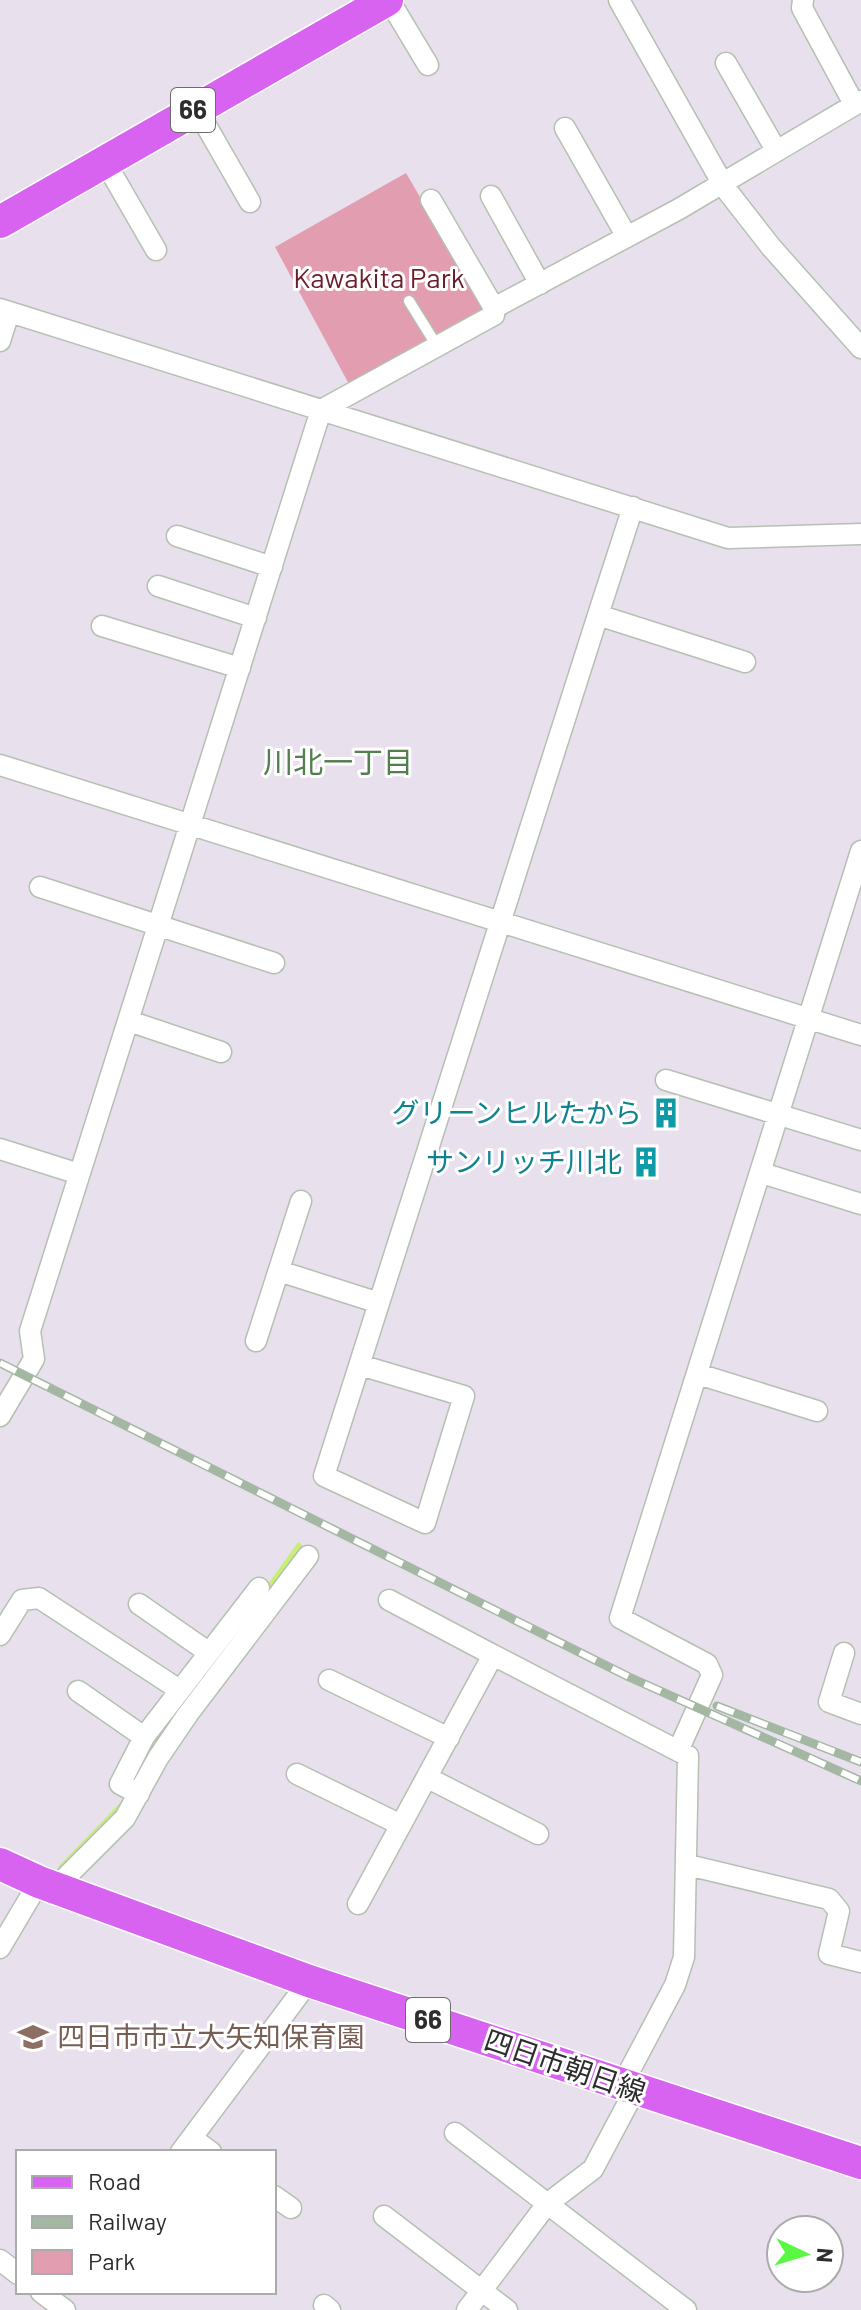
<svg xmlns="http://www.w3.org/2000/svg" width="861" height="2310" font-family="Barlow,'Noto Sans JP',sans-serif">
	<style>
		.green { fill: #e39db1 }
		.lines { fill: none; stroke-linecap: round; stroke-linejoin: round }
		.stream { stroke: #c7ee75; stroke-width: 6 }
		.service-casing { stroke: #b5c0b3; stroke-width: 13 }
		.minor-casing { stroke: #b5c0b3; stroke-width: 23 }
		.primary-casing { stroke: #fff; stroke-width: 35 }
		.service { stroke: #fff; stroke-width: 10 }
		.minor { stroke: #fff; stroke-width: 20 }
		.primary { stroke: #d763f0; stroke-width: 32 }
		.rail-casing { stroke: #a4b7a2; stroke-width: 9 }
		.rail { stroke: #fff; stroke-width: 6; stroke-dasharray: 18; stroke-linecap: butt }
		.labels { text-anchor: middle; stroke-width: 6; stroke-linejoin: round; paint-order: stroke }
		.shield { fill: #fff; stroke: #6c6c6c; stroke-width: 2 }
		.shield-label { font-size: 26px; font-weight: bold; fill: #2d2d2d }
		.park-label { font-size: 28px; fill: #6b1c28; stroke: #fff }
		.culture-label { font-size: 28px; fill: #0d838f; stroke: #fff; text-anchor: end }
		.education-label { font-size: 28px; fill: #785e54; stroke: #fff; text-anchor: start }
		.street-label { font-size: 28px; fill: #2d2d2d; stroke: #fff }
		.neighbourhood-label { font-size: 30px; fill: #537e4d; stroke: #fff }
	</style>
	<rect width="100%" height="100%" fill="#e9e0ee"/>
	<path class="green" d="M 406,173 L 486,310 L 350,386 L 275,247 Z"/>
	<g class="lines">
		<path class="stream" d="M 266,1592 L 299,1546
			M 209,1669 L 224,1649
			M 132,1785 L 165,1730
			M 61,1868 L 121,1806"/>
		<g class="service-casing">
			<path id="service" d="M 409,301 L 437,346"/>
		</g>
		<g class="minor-casing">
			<path id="minor" d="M 389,0 L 428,65
				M 619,0 L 725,188 L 771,247 L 861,348
				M 803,0 L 802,8 L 854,104
				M 726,63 L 776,150
				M 196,108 L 250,202
				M 565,128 L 627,237
				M 104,160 L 156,250
				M 491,196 L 540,284
				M 431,200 L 494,308
				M 0,309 L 728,538 L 861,534
				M 0,341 L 9,312
				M 177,536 L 272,567
				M 158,586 L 256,618
				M 598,615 L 745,662
				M 102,626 L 240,668
				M 0,765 L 861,1035
				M 40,887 L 274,963
				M 129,1021 L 221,1052
				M 666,1080 L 861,1140
				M 0,1149 L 79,1174
				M 762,1173 L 861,1204
				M 279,1271 L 379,1303
				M 256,1341 L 301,1201
				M 360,1365 L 464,1396 L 425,1523 L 324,1476 L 379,1303 L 598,615 L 633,507
				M 698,1374 L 817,1411
				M 0,1416 L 34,1359 L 30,1331 L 321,410 L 494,315 L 494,308 L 679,209 L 861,101
				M 389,1600 L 493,1655
				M 139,1604 L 208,1652
				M 0,1635 L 22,1600 L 39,1598 L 178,1689
				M 844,1653 L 829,1702 L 861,1714
				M 329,1680 L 449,1738
				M 78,1691 L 144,1737
				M 678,1751 L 712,1675 L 707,1664 L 620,1618 L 861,851
				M 297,1774 L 401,1825
				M 428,1778 L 538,1834
				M 139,1794 L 120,1784 L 144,1737 L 259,1588
				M 688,1865 L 829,1899 L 839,1911 L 829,1954 L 861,1962
				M 56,1887 L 125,1818 L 158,1758 L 188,1714 L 308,1556
				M 358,1904 L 493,1655 L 688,1756 L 684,1957 L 675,1985 L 622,2085
				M 0,1948 L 39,1882
				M 455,2133 L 686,2310
				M 192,2138 L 211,2152
				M 181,2152 L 309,1981
				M 274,2196 L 291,2208
				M 384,2216 L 507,2310
				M 0,2260 L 18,2274
				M 41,2292 L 65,2310
				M 324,2305 L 330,2310
				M 467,2310 L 547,2204 L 593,2169 L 635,2090"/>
		</g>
		<g class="primary-casing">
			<path id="primary" d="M 0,222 L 387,0
				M 0,1864 L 39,1882 L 309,1981 L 861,2163"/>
		</g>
		<use href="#service" class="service"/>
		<use href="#minor" class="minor"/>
		<use href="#primary" class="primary"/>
		<g class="rail-casing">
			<path id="rail" d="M 0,1363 L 629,1677 L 861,1781
				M 717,1706 L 861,1762"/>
		</g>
		<use href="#rail" class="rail"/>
	</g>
	<defs>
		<g id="building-bare" transform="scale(2.4)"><path d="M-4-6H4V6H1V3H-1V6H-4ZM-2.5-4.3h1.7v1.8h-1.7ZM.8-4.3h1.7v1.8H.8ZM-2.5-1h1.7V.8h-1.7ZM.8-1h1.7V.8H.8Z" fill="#0f9aa8" stroke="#fff" stroke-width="2.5" paint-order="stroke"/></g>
		<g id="school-bare" transform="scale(2.4)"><path d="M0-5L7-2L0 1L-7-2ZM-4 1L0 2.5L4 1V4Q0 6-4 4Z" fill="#8d6e63" stroke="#fff" stroke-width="2.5" paint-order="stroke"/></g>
	</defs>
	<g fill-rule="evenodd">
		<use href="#building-bare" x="666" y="1113"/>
		<use href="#building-bare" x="646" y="1162"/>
		<use href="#school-bare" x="33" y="2037"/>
	</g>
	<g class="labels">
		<g class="shield">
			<rect x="171" y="88" width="44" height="44" rx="6"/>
			<rect x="406" y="1998" width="44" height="44" rx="6"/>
		</g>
		<g class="shield-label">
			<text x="193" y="119">66</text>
			<text x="428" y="2029">66</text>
		</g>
		<g class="park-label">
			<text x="379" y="288">Kawakita Park</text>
		</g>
		<g class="culture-label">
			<text x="642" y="1123">グリーンヒルたから</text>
			<text x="622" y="1172">サンリッチ川北</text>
		</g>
		<g class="education-label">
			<text x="57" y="2047">四日市市立大矢知保育園</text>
		</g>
		<g class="street-label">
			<text transform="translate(565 2066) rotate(19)" y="10">四日市朝日線</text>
		</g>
		<g class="neighbourhood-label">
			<text x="338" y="773">川北一丁目</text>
		</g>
	</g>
	<rect x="16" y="2150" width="260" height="144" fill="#ffffff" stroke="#ababab" stroke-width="2"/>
	<rect x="32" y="2176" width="40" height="12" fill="#d763f0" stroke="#ababab" stroke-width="2"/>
	<text x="88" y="2190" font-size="24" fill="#2d2d2d">Road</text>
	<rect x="32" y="2216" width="40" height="12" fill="#a4b7a2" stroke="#ababab" stroke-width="2"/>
	<text x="88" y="2230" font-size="24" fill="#2d2d2d">Railway</text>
	<rect x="32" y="2250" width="40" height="24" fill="#e39db1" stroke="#ababab" stroke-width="2"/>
	<text x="88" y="2270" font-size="24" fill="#2d2d2d">Park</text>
	<g transform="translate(805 2254) rotate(94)"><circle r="38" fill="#ffffff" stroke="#ababab" stroke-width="2"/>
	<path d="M0-6L14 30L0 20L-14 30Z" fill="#5af843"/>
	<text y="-12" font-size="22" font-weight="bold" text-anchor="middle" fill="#2d2d2d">N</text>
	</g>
</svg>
